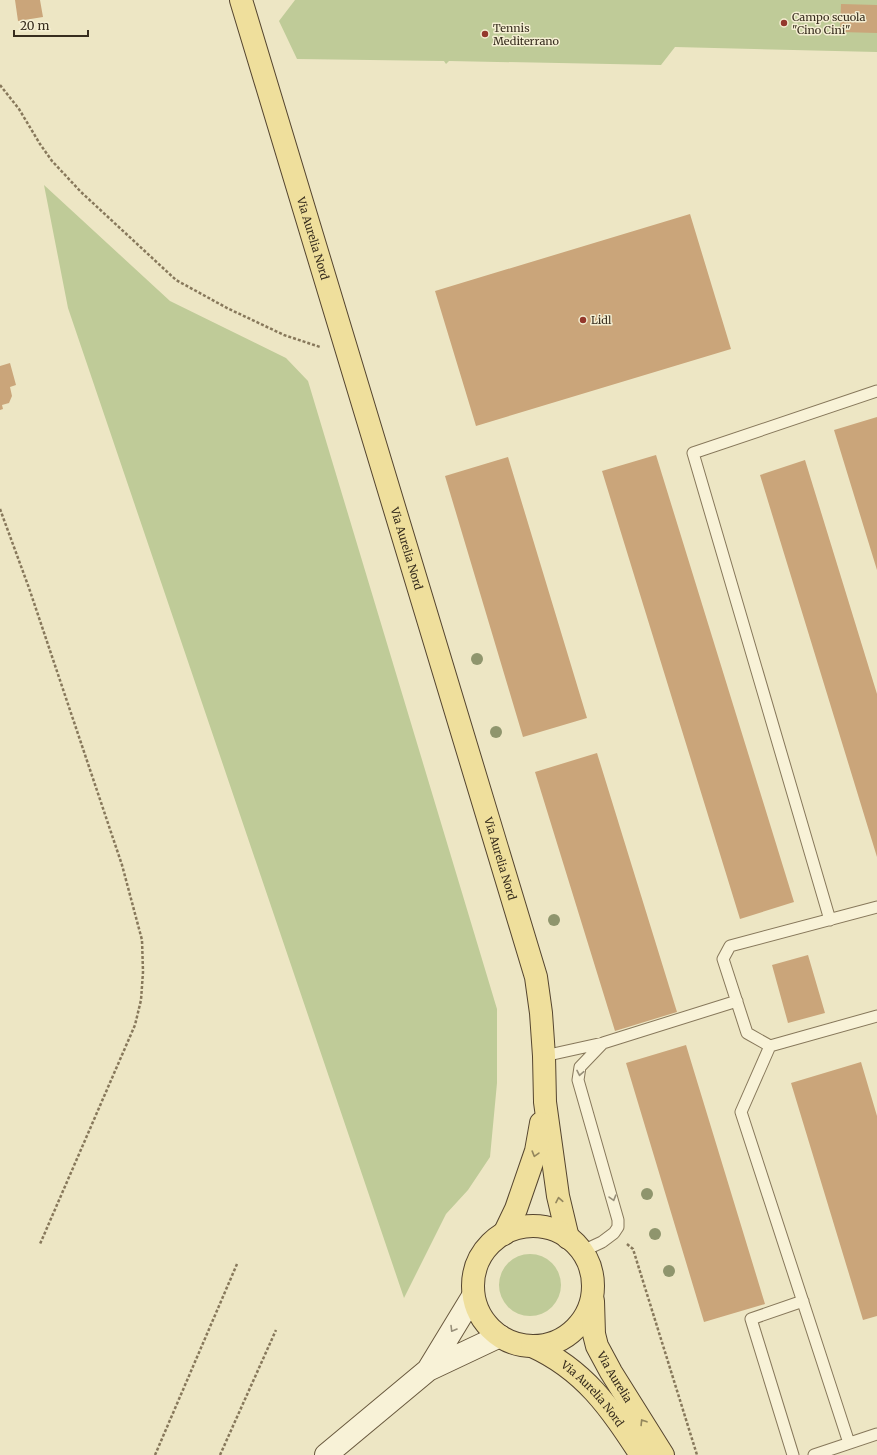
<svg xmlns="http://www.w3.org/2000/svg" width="877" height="1455" font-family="Merriweather,serif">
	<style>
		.green { fill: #bfcb98 }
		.building { fill: #caa57a }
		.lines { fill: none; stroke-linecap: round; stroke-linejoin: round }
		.service-casing { stroke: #87785b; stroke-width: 13 }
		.secondary-casing { stroke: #69593e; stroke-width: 24 }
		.primary-casing { stroke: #55452f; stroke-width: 24 }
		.path { stroke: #87785b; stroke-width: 2.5; stroke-dasharray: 3 2; stroke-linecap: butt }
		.service { stroke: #f8f2d7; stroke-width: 11 }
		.secondary { stroke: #f8f2d7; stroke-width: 22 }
		.primary { stroke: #efdf9c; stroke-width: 22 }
		.tree { fill: #8f956d }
		.oneway { stroke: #98907a }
		.oneway2 { stroke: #93865d }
		.poi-dot { fill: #94382c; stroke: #f5efd3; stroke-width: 1.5 }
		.labels { text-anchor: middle; stroke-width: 3; stroke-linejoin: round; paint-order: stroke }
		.poi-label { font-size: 11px; fill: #372d1e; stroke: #f5efd3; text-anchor: start }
		.street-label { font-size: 11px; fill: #372d1e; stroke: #f5efd3 }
	</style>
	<rect width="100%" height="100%" fill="#ede6c4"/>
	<path class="green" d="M 295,0 L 877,0 L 877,52 L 675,47 L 661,65 L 449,61 L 446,64 L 444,61 L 297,59 L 279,21 Z
		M 44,185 L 170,301 L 286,358 L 308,381 L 497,1009 L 497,1083 L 490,1157 L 468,1190 L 446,1214 L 404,1298 L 68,308 Z
		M499 1285a31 31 0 1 1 62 0a31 31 0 1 1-62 0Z"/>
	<path class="building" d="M 15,0 L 40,0 L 43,17 L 18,21 Z
		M 841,4 L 877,5 L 877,33 L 840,32 Z
		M 690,214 L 731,349 L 476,426 L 435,291 Z
		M 10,363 L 16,385 L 10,387 L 12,396 L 9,403 L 2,405 L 3,409 L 0,410 L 0,366 Z
		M 877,417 L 877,570 L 834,430 Z
		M 656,455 L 794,902 L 740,919 L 602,471 Z
		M 508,457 L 587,718 L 523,737 L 445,476 Z
		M 805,460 L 877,694 L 877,857 L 760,475 Z
		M 597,753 L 677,1012 L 615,1031 L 535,772 Z
		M 808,955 L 825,1013 L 788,1023 L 772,965 Z
		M 686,1045 L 765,1304 L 704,1322 L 626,1063 Z
		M 861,1062 L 877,1116 L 877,1316 L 863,1320 L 791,1083 Z"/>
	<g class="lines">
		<g class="service-casing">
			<path id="service" d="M 877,907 L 730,946 L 723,959 L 747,1033 L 770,1046 L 877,1016
				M 830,920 L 693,453 L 877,391
				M 770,1046 L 741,1112 L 849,1443
				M 544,1056 L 603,1043 L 737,1001
				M 577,1246 L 587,1249 L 602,1242 L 614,1233 L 618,1227 L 618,1220 L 578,1080 L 580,1067 L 603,1043
				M 793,1455 L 751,1319 L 803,1301
				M 814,1455 L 877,1434"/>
		</g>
		<g class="secondary-casing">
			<path id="secondary" d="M 428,1370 L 473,1296
				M 326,1455 L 428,1370 L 500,1336"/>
		</g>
		<g class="primary-casing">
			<g id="primary">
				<path id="s1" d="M 241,0 L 536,977 L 541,1013 L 544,1056 L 545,1102 L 558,1196 L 568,1238"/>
				<circle cx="533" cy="1286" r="60"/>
				<path d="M 504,1234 L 516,1209 L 536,1151 L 541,1123"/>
				<path id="s2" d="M 593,1301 L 594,1334 L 597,1346 L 611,1372 L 663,1455"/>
				<path id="s3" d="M 532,1346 C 585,1370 610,1408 641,1455"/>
			</g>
		</g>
		<path class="path" d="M 0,85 L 19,109 L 40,144 L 52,161 L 81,192 L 176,280 L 227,308 L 284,335 L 320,347
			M 0,509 L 29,588 L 122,865 L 142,940 L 143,972 L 141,1000 L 135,1025 L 40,1244
			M 627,1244 L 633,1249 L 697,1455
			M 155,1455 L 237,1264
			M 220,1455 L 276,1330"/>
		<use href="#service" class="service"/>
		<use href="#secondary" class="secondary"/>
		<use href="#primary" class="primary"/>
	</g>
	<g class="tree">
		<circle cx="477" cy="659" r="6"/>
		<circle cx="496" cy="732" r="6"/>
		<circle cx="554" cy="920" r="6"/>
		<circle cx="647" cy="1194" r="6"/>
		<circle cx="655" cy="1234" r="6"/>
		<circle cx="669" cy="1271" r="6"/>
	</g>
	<defs><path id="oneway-chevron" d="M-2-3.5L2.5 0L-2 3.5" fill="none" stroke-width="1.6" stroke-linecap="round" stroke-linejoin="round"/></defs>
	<g class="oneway">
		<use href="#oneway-chevron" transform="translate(580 1073) rotate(101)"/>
		<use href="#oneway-chevron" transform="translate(613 1198) rotate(74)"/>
		<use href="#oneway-chevron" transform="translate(453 1329) rotate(121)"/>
	</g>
	<g class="oneway2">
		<use href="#oneway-chevron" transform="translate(535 1154) rotate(106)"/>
		<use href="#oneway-chevron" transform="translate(559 1200) rotate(-101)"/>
		<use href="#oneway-chevron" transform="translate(643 1422) rotate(-122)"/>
	</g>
	<g class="poi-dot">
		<circle cx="784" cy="23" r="4"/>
		<circle cx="485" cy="34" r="4"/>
		<circle cx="583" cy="320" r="4"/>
	</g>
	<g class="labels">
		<g class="poi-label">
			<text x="792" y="21">Campo scuola<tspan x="792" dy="13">"Cino Cini"</tspan></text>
			<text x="493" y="32">Tennis<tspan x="493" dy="13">Mediterrano</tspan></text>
			<text x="591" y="324">Lidl</text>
		</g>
		<g class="street-label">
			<text dy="4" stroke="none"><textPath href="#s1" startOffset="249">Via Aurelia Nord</textPath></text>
			<text dy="4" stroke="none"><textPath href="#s1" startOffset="573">Via Aurelia Nord</textPath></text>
			<text dy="4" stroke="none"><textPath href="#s1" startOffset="897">Via Aurelia Nord</textPath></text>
			<text dy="4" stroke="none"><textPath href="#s2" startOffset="81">Via Aurelia</textPath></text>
			<text dy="4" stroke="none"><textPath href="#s3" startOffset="78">Via Aurelia Nord</textPath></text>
		</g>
	</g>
	<path d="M14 30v6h74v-6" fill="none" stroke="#372d1e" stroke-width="2"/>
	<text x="20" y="30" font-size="12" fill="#372d1e" stroke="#f5efd3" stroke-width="3" paint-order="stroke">20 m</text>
</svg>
